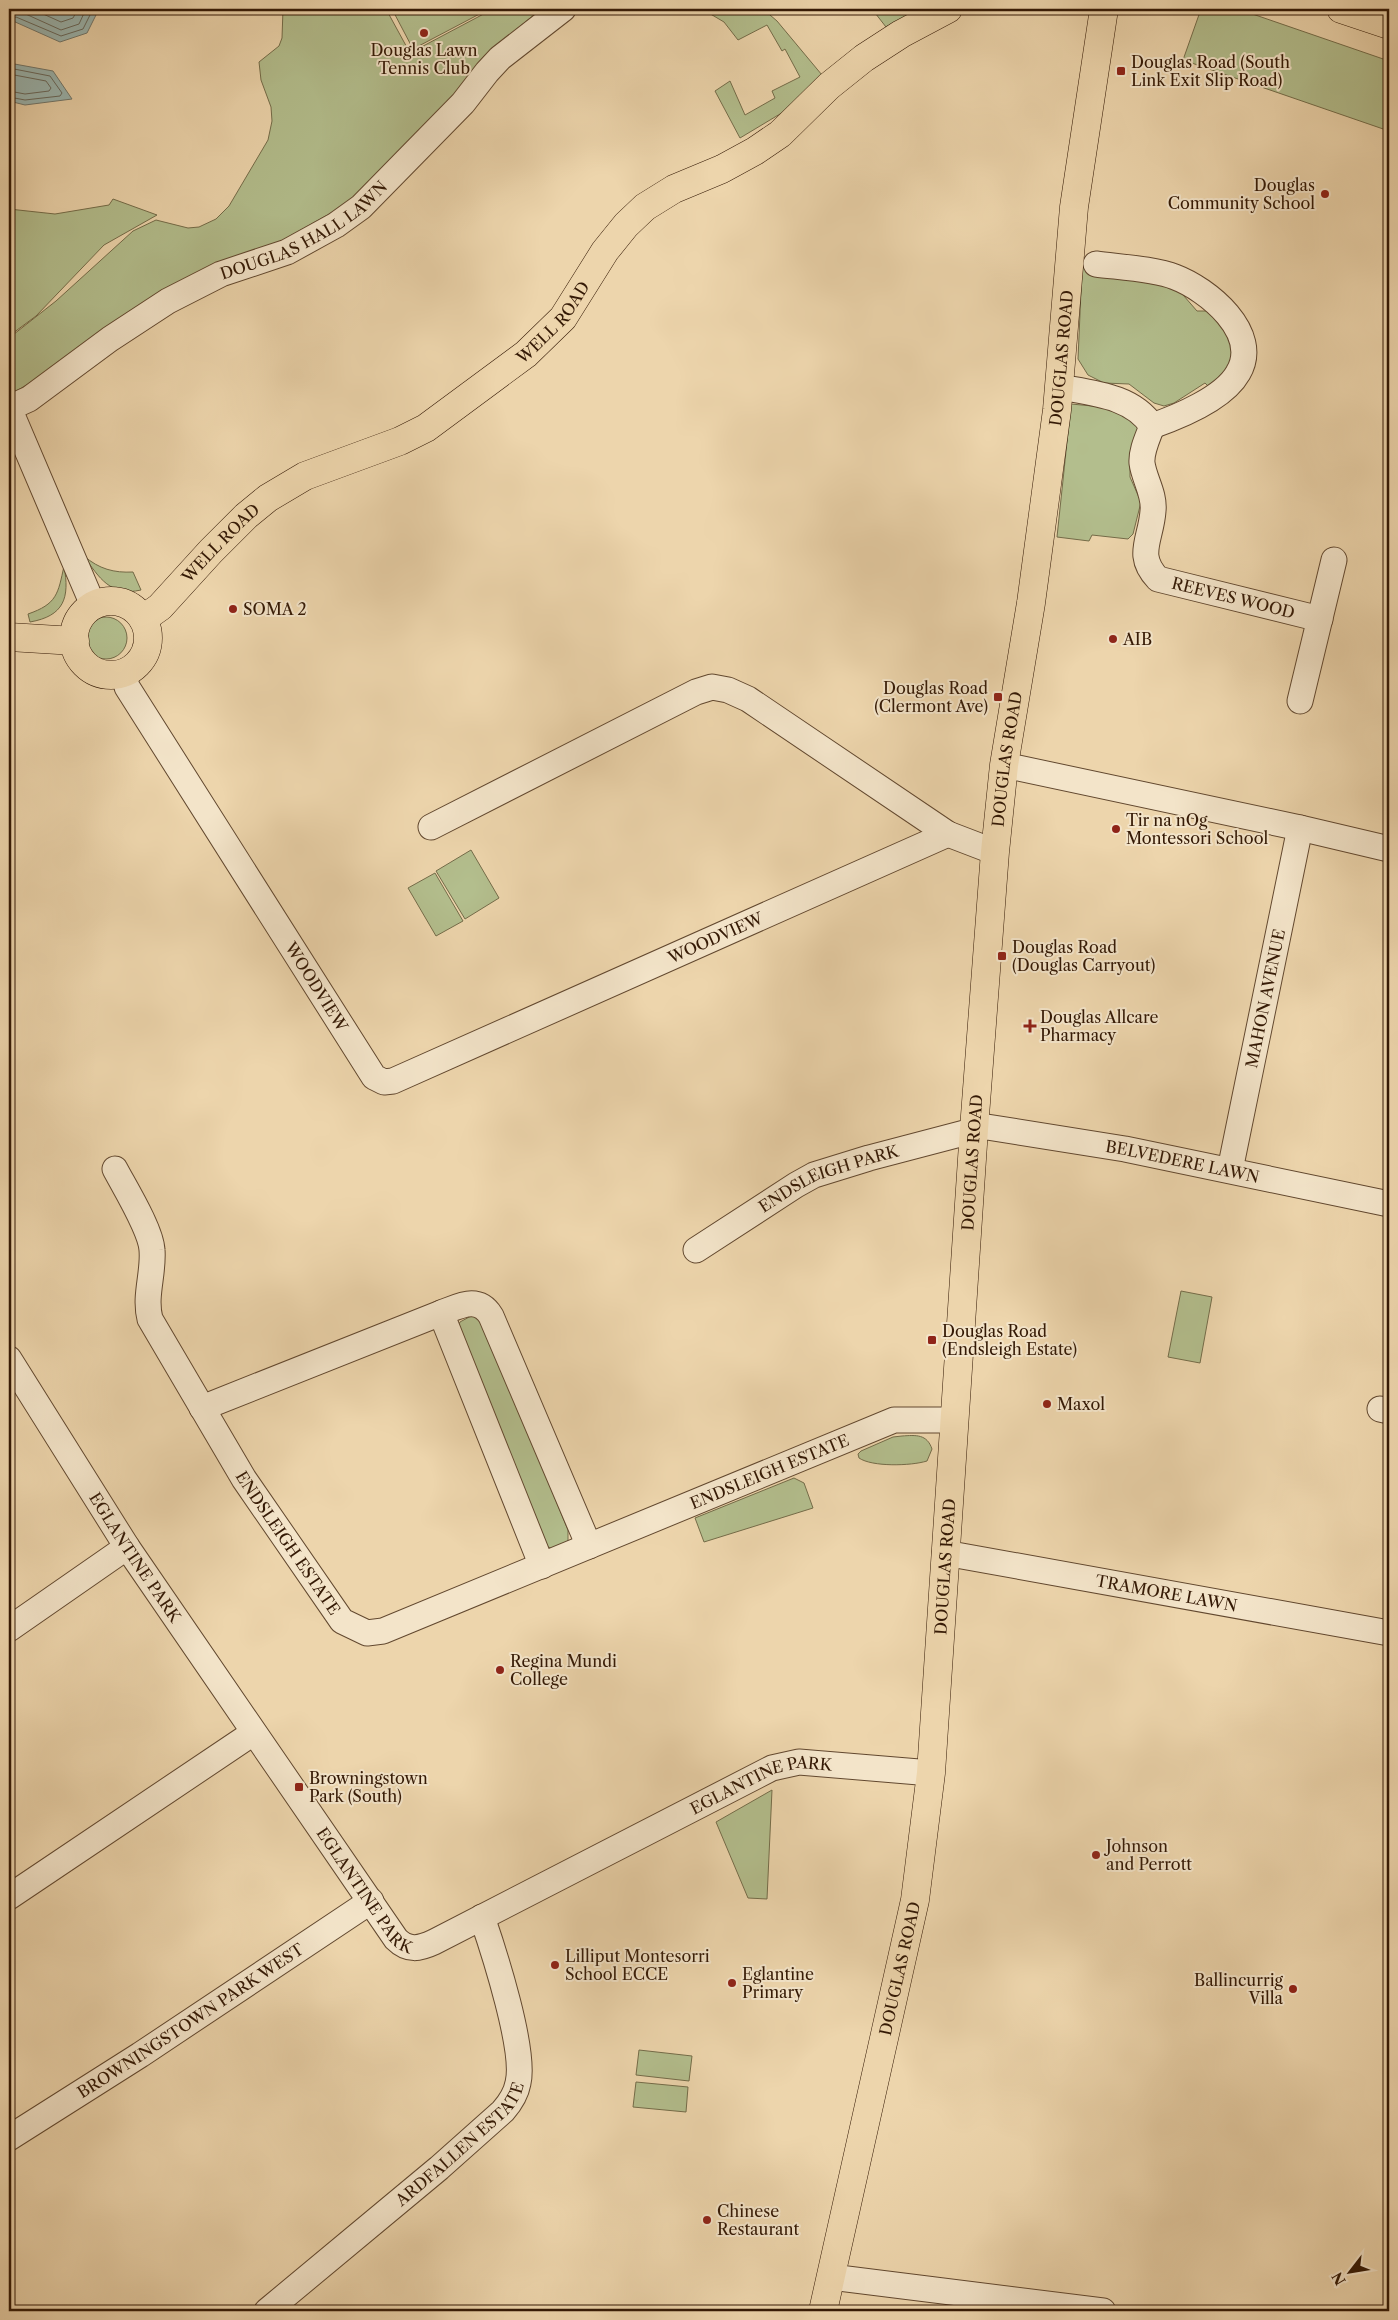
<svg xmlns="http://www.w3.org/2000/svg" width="1398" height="2320" font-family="'Libre Caslon Text',serif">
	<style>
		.green { fill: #b3be8d; stroke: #746c49 }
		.water { fill: #9bb7b2; stroke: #72786d }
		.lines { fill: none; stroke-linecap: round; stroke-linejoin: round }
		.shore { stroke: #68685c; stroke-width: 1 }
		.minor-casing { stroke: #62482f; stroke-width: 27 }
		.major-casing { stroke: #341905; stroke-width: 29 }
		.highway-casing { stroke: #341905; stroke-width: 29 }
		.minor { stroke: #f3e4c9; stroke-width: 25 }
		.major { stroke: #edd5ac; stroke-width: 28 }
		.highway { stroke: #edd5ac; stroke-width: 28 }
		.poi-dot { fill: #8f2418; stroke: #f3e4c9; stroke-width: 2 }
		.labels { text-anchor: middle; stroke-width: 4; stroke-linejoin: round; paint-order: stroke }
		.poi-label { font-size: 16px; fill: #341905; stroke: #f3e4c9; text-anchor: start }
		.street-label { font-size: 16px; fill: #341905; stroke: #f3e4c9 }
	</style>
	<rect width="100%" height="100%" fill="#edd5ac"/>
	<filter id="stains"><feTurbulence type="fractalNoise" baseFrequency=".004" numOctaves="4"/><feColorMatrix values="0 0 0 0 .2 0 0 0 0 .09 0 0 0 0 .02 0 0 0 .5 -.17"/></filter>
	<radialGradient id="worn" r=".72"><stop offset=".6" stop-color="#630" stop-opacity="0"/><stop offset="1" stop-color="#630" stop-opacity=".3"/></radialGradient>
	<path class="green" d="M 283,9 L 386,9 L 410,53 L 493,9 L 541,9 L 484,56 L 453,98 L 377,178 L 338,209 L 9,395 L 9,338 L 56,301 L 133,231 L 156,220 L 188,228 L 199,227 L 216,219 L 229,206 L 268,140 L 272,121 L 271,107 L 261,80 L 259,62 L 279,46 L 282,38 Z
		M 392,9 L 489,9 L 413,49 Z
		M 702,9 L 763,9 L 777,21 L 822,75 L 795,105 L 740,138 L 715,91 L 730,81 L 745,115 L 775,98 L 772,91 L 800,77 L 785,49 L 782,51 L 767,25 L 738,40 L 724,22 Z
		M 872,9 L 909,9 L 912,13 L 886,27 Z
		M 1201,9 L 1238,9 L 1389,61 L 1389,131 L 1183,60 Z
		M 113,199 L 157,215 L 104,245 L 36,316 L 9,336 L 9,209 L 55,214 L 109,205 Z
		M 1087,266 L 1177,288 L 1197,311 L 1212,311 L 1233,340 L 1230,367 L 1209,387 L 1205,383 L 1174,403 L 1164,406 L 1154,403 L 1129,384 L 1104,383 L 1088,375 L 1078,359 L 1082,268 Z
		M 1071,404 L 1114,408 L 1133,421 L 1138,429 L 1139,435 L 1130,465 L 1130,477 L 1141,502 L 1133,534 L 1128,539 L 1092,535 L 1089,541 L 1057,537 Z
		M 84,556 C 99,569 114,573 133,572 L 141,590 C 111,597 99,578 84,556 Z
		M 64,566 C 70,598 64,616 30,622 L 28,614 C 57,604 58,594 64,566 Z
		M85 638a21 21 0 1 1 42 0a21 21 0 1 1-42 0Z
		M 471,850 L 499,898 L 465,919 L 436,871 Z
		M 435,873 L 463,921 L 436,936 L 408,888 Z
		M 1181,1291 L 1212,1297 L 1200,1363 L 1168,1357 Z
		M 471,1316 L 478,1318 L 491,1341 L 568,1530 L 568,1542 L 552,1549 L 545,1545 L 457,1328 L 460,1322 Z
		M 902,1436 C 916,1435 927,1434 932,1449 L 927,1461 C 911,1466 872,1467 859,1458 L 858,1454 L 861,1451 L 893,1437 Z
		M 794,1478 L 804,1483 L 813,1508 L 704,1542 L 695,1518 Z
		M 772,1790 L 767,1899 L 748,1898 L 716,1822 Z
		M 639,2050 L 692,2056 L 689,2081 L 636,2075 Z
		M 636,2082 L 688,2087 L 686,2112 L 633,2107 Z"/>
	<path class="water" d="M 9,9 L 99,9 L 87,33 L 60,42 L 13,21 L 9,47 Z
		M 9,63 L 53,71 L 72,99 L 25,105 L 9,101 Z"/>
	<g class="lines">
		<path class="shore" d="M 32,9 L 61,22 L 73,18 L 78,9
			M 9,12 L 19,11 L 61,30 L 79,24 L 86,9
			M 9,20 L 16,17 L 61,36 L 83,29 L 93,9
			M 9,68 L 50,76 L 62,93 L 60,96 L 25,100 L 9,97
			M 9,74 L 46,81 L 51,88 L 49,91 L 25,94 L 9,91"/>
		<g class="minor-casing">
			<g id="minor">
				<path d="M 1096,264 C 1118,267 1155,269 1175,277 C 1207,289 1262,333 1238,373 C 1224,398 1178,417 1152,426"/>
				<path id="s1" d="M 1060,387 C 1092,393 1133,396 1152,426 C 1148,437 1141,451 1142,463 C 1144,479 1155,494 1153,511 C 1151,540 1135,555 1158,579 L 1320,619"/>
				<path id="s2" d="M 9,408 L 29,399 L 110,339 L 168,301 L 221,274 L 287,252 L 336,225 L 361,207 L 463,103 L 487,72 L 500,58 L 563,9"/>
				<path d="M 9,408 L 93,605"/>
				<path id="s3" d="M 124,673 L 127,687 L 374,1077 L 384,1082 L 393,1081 L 948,834"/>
				<path d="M 1300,701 L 1334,560"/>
				<path d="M 1004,765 L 1300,828 L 1389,849"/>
				<path d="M 431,827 L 696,692 L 712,687 L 728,690 L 748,699 L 948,834 L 995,852"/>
				<path id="s4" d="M 115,1169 C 125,1188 151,1230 152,1250 C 154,1273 144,1296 150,1319 L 244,1479 L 342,1621 L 367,1633 L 383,1631 L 894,1420 L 955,1420"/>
				<path id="s5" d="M 1230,1170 L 1300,828"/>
				<path id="s6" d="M 696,1250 L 796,1185 L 814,1175 L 869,1158 L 987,1127 L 1125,1149 L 1389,1204"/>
				<path d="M 441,1313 L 542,1566"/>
				<path id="s7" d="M 9,1359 L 127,1547 L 396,1939 C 408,1951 419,1949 434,1942 L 772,1768 L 799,1762 L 931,1773"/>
				<path d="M 202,1408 L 441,1313 C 460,1306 478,1295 491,1316 L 589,1546"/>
				<path d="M 1380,1409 L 1389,1411"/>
				<path id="s8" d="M 945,1553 L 1389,1633"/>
				<path d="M 9,1629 L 127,1547"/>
				<path d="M 9,1897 L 253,1733"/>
				<path id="s9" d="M 9,2138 L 140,2055 L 371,1901"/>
				<path d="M 831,2277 L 1103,2311"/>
				<path id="s10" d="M 267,2311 L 439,2168 L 503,2111 C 510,2103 516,2094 518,2083 C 526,2051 494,1952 482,1917"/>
			</g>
		</g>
		<g class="major-casing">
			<g id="major">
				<circle cx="111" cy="638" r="37"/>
				<path id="s11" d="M 143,619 L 160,607 L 211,551 L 246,516 L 268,498 L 305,476 L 400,441 L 426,428 L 526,354 L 563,318 L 605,251 L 626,225 L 645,207 L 674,189 L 722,169 L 755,151 L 780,134 L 829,86 L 864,58 L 901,34 L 948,9"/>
				<path d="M 9,637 L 75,641"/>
				<path id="s12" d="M 823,2311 L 915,1900 L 931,1773 L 974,1129 L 995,852 L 1004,765 L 1031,603 L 1057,410 L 1074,207 L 1104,9"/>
			</g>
		</g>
		<g class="highway-casing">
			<path id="highway" d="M 1341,9 L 1389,25"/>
		</g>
		<use href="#minor" class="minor"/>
		<use href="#major" class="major"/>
		<use href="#highway" class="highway"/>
	</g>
	<g class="poi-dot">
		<circle cx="424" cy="33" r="5"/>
		<rect x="1116" y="66" width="10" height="10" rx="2.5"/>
		<circle cx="1325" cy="194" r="5"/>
		<circle cx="233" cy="609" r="5"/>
		<circle cx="1113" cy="639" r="5"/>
		<rect x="993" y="692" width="10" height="10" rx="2.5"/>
		<circle cx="1116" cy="829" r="5"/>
		<rect x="997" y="951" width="10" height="10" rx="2.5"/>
		<path d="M1027.5 1018.5h5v5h5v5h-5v5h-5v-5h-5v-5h5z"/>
		<rect x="927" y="1335" width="10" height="10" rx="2.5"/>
		<circle cx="1047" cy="1404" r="5"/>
		<circle cx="500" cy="1670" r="5"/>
		<rect x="294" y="1782" width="10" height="10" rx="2.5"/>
		<circle cx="1096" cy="1855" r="5"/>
		<circle cx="555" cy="1965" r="5"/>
		<circle cx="732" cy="1983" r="5"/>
		<circle cx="1293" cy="1989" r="5"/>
		<circle cx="707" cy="2220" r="5"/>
	</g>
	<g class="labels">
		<g class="poi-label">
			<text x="424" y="56" text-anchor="middle">Douglas Lawn<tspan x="424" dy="18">Tennis Club</tspan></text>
			<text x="1131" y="68">Douglas Road (South<tspan x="1131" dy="18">Link Exit Slip Road)</tspan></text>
			<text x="1315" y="191" text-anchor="end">Douglas<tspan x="1315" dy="18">Community School</tspan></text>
			<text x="243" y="615">SOMA 2</text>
			<text x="1123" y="645">AIB</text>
			<text x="988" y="694" text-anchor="end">Douglas Road<tspan x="988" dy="18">(Clermont Ave)</tspan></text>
			<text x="1126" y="826">Tir na nOg<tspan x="1126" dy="18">Montessori School</tspan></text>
			<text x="1012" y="953">Douglas Road<tspan x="1012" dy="18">(Douglas Carryout)</tspan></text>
			<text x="1040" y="1023">Douglas Allcare<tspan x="1040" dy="18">Pharmacy</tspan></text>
			<text x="942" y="1337">Douglas Road<tspan x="942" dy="18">(Endsleigh Estate)</tspan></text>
			<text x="1057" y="1410">Maxol</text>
			<text x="510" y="1667">Regina Mundi<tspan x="510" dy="18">College</tspan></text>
			<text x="309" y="1784">Browningstown<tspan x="309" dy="18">Park (South)</tspan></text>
			<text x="1106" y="1852">Johnson<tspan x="1106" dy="18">and Perrott</tspan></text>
			<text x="565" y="1962">Lilliput Montesorri<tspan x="565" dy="18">School ECCE</tspan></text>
			<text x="742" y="1980">Eglantine<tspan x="742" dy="18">Primary</tspan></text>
			<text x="1283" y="1986" text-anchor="end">Ballincurrig<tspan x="1283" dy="18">Villa</tspan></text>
			<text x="717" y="2217">Chinese<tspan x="717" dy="18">Restaurant</tspan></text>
		</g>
		<g class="street-label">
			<text dy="6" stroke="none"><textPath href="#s2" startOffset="346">DOUGLAS HALL LAWN</textPath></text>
			<text dy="6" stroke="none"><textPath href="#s11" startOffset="514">WELL ROAD</textPath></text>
			<text dy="6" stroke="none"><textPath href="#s12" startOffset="1971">DOUGLAS ROAD</textPath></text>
			<text dy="6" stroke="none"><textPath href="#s11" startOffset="109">WELL ROAD</textPath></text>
			<text dy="6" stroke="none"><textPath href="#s1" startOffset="341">REEVES WOOD</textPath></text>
			<text dy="6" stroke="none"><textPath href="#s12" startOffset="1566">DOUGLAS ROAD</textPath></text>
			<text dy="6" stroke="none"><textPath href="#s3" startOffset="849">WOODVIEW</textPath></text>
			<text dy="6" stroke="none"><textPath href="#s3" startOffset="369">WOODVIEW</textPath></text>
			<text dy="6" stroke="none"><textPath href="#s5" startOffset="175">MAHON AVENUE</textPath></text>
			<text dy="6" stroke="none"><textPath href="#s6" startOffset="518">BELVEDERE LAWN</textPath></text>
			<text dy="6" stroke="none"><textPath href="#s12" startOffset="1161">DOUGLAS ROAD</textPath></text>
			<text dy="6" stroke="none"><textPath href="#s6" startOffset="152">ENDSLEIGH PARK</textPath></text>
			<text dy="6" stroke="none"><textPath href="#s4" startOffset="979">ENDSLEIGH ESTATE</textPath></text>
			<text dy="6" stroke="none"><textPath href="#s4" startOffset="422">ENDSLEIGH ESTATE</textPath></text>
			<text dy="6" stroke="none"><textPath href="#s7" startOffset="235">EGLANTINE PARK</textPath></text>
			<text dy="6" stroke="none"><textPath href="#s12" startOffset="756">DOUGLAS ROAD</textPath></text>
			<text dy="6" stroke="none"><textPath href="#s8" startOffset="225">TRAMORE LAWN</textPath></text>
			<text dy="6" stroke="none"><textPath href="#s7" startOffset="1104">EGLANTINE PARK</textPath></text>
			<text dy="6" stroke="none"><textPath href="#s7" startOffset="640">EGLANTINE PARK</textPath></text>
			<text dy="6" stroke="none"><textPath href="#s12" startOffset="351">DOUGLAS ROAD</textPath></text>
			<text dy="6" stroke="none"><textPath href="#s9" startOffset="216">BROWNINGSTOWN PARK WEST</textPath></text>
			<text dy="6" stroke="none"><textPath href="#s10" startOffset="256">ARDFALLEN ESTATE</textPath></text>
		</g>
	</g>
	<rect width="1398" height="2320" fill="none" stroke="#edd5ac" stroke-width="30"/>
	<rect x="10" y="10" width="1378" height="2300" fill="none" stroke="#341905" stroke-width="2.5"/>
	<rect x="15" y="15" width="1368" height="2290" fill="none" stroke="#341905"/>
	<g transform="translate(1350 2272) rotate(239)" stroke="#f3e4c9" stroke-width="4" paint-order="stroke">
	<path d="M0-4L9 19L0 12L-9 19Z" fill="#341905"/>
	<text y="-8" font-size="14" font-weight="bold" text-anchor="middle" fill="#341905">N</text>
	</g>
	<rect width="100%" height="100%" filter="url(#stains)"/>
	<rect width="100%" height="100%" fill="url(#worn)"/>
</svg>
